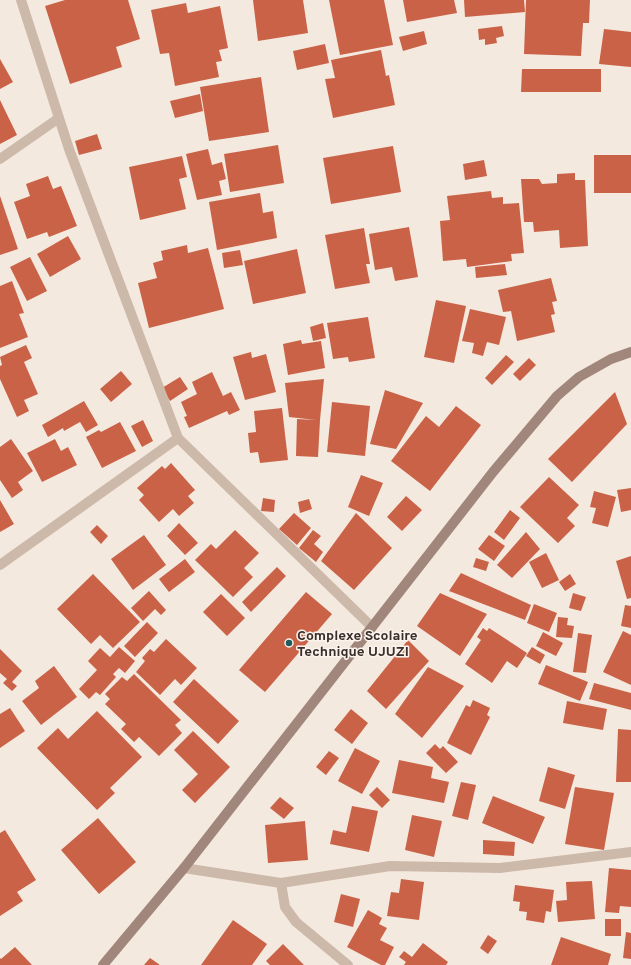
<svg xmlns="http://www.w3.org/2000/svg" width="631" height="965" font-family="Overpass,sans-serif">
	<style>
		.building { fill: #ca6247 }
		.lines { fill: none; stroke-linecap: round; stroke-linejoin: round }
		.street { stroke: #cdb9aa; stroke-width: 10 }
		.secondary { stroke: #a1877b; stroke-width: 10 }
		.poi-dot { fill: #1d5b5d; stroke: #fbf3ec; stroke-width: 1.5 }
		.labels { text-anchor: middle; stroke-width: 3; stroke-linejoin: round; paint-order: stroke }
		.poi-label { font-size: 14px; font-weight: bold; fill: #3a2e2a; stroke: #fbf3ec; text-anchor: start }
	</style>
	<rect width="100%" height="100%" fill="#f4e9df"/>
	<path class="building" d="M 65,0 L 128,0 L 140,39 L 116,47 L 122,67 L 70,84 L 45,6 Z
		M 253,0 L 303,0 L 308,33 L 258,41 Z
		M 329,0 L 384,0 L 393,45 L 340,55 Z
		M 403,0 L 454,0 L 457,13 L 407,22 Z
		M 464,0 L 524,0 L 525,12 L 465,17 Z
		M 526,0 L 590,0 L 589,23 L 583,23 L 581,56 L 524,54 Z
		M 186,3 L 188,13 L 220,6 L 228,48 L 219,50 L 222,61 L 216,62 L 219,77 L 175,86 L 169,53 L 160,54 L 151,10 Z
		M 502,26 L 504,36 L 496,38 L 497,43 L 485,45 L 485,39 L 479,40 L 478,29 Z
		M 604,29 L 631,32 L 631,67 L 599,64 Z
		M 424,31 L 427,44 L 403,51 L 399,37 Z
		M 325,44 L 329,63 L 297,70 L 293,51 Z
		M 381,50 L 386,76 L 389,75 L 395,105 L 333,118 L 325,79 L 335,78 L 331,60 Z
		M 0,59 L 13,82 L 0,89 Z
		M 522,69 L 601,69 L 601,92 L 521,92 Z
		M 261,77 L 269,132 L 209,141 L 200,87 Z
		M 200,94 L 203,111 L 175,118 L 170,101 Z
		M 0,100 L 17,135 L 0,144 Z
		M 97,134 L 102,149 L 79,155 L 75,141 Z
		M 278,145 L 284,183 L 230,192 L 224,154 Z
		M 393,146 L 401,192 L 331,204 L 323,158 Z
		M 208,149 L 212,165 L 222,162 L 226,179 L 219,181 L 222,195 L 197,200 L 186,154 Z
		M 594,155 L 631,155 L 631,193 L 594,193 Z
		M 182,156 L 187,177 L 179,179 L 186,209 L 140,220 L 129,167 Z
		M 484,160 L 487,176 L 465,180 L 463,164 Z
		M 575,173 L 575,180 L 585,180 L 588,246 L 560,248 L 559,230 L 534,232 L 533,222 L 524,222 L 521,179 L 539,179 L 542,184 L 557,183 L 557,174 Z
		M 48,176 L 53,189 L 61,186 L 77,226 L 49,237 L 47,232 L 27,239 L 14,202 L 30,196 L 26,184 Z
		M 491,191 L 492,198 L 503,197 L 503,204 L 519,203 L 524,253 L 511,254 L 512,261 L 467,267 L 466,259 L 443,261 L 440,221 L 450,220 L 447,196 Z
		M 260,193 L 263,213 L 273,211 L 277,238 L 217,250 L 209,202 Z
		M 0,196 L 18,249 L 0,255 Z
		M 409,227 L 418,277 L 395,281 L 392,267 L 375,270 L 369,234 Z
		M 364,228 L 370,264 L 366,264 L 370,283 L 335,289 L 325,235 Z
		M 68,236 L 81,259 L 50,277 L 37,254 Z
		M 187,245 L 188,253 L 208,248 L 224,309 L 149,328 L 138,283 L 157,278 L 153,263 L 163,260 L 161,251 Z
		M 297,249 L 306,293 L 253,304 L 244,261 Z
		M 240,250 L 243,265 L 224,268 L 222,253 Z
		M 30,257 L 47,291 L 27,301 L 10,267 Z
		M 505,264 L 507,275 L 476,278 L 475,267 Z
		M 551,278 L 557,301 L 552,302 L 555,314 L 551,315 L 555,332 L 517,341 L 511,311 L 503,312 L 498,290 Z
		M 12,281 L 24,313 L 19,314 L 28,337 L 0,348 L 0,286 Z
		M 436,300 L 466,306 L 454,363 L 424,357 Z
		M 470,309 L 506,317 L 499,345 L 487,342 L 483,356 L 472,353 L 474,343 L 462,341 Z
		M 368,317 L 375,358 L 349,362 L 348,357 L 333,359 L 327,323 Z
		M 323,323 L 326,338 L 313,341 L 310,327 Z
		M 301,340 L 302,344 L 321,341 L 325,368 L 288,375 L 283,344 Z
		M 26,345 L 32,358 L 24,362 L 38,394 L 24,400 L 29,411 L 17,417 L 0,379 L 0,366 L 2,365 L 0,357 Z
		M 251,352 L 252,358 L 266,354 L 276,392 L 245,400 L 233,357 Z
		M 506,355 L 514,362 L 492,385 L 485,378 Z
		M 529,358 L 536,365 L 520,381 L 513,374 Z
		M 121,371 L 132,384 L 111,402 L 100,389 Z
		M 212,372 L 223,396 L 231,392 L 240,410 L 229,415 L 227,411 L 189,428 L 184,417 L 187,416 L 181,402 L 197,394 L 192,382 Z
		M 180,377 L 188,389 L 170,401 L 162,388 Z
		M 324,379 L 320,420 L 318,457 L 296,456 L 297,419 L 316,420 L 289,417 L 285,383 Z
		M 385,390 L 423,403 L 396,449 L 370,444 Z
		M 615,392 L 627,424 L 572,482 L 548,459 Z
		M 84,401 L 98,425 L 86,432 L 80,422 L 64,431 L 63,428 L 48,437 L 42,425 Z
		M 332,402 L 370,406 L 365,456 L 327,452 Z
		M 456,406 L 481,425 L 430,491 L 391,461 L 426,416 L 439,427 Z
		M 282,408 L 288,460 L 260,463 L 258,452 L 250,453 L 248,433 L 256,432 L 254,411 Z
		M 143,420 L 153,441 L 142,447 L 131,426 Z
		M 120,422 L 136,451 L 102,468 L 86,437 L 99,430 L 101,432 Z
		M 11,439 L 33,471 L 18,482 L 23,490 L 12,498 L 0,480 L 0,447 Z
		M 55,439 L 61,451 L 68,447 L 77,465 L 42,482 L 27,453 Z
		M 171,463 L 195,490 L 188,496 L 194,503 L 179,516 L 173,509 L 159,522 L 139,500 L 144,495 L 137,488 L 162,466 L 165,469 Z
		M 361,475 L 383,483 L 369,516 L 348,507 Z
		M 549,477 L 579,505 L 567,518 L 575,526 L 558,543 L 520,507 Z
		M 631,488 L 631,510 L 621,512 L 617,490 Z
		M 594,491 L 616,497 L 608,527 L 592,523 L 596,508 L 590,507 Z
		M 406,496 L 422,510 L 402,531 L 387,517 Z
		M 263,498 L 275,500 L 274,512 L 261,511 Z
		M 309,499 L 312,509 L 300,513 L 298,502 Z
		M 0,500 L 14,524 L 0,532 Z
		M 510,510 L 520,518 L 504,540 L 494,532 Z
		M 294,513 L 311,528 L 297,545 L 279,529 Z
		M 356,513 L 392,548 L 354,590 L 321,561 Z
		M 179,523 L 198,543 L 185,555 L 167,536 Z
		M 97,525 L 108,536 L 101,544 L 90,532 Z
		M 235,530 L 259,553 L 244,568 L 253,577 L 233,597 L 195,560 L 211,544 L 216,549 Z
		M 313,530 L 321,536 L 314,544 L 323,552 L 316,562 L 299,548 Z
		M 526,532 L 540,549 L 512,578 L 497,565 Z
		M 144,535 L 166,565 L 133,590 L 111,559 Z
		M 489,535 L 505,546 L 494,561 L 478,549 Z
		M 546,553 L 559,580 L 542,588 L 529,562 Z
		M 631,556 L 631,598 L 627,599 L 616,561 Z
		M 476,558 L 489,562 L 486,571 L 473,567 Z
		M 185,559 L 195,572 L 169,592 L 159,579 Z
		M 277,567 L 286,576 L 251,612 L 242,602 Z
		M 461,573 L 531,605 L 525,620 L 449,591 Z
		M 93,574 L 140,622 L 113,648 L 100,635 L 91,644 L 57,609 Z
		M 570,574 L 576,584 L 565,591 L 559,582 Z
		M 149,591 L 166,610 L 161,615 L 155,609 L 143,621 L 131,608 Z
		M 306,592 L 332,614 L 265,692 L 239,670 Z
		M 440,593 L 487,614 L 460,656 L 417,626 Z
		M 573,593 L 586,597 L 581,611 L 569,608 Z
		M 221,594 L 245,618 L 227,636 L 203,612 Z
		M 534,604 L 557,613 L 549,632 L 527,623 Z
		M 625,605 L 631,606 L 631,628 L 621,626 Z
		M 558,617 L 568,618 L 567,625 L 574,626 L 572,638 L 556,637 Z
		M 147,622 L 158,633 L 135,657 L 124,646 Z
		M 483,628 L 487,631 L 489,628 L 527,653 L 517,668 L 507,661 L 492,683 L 465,664 L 481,640 L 477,637 Z
		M 623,631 L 631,635 L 631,685 L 603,672 Z
		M 543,632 L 563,643 L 556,656 L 536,646 Z
		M 578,633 L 592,635 L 586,673 L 573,672 Z
		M 166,639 L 197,668 L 181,685 L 175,679 L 160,695 L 136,672 L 145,661 L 142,658 L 150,649 L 154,652 Z
		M 408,640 L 429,661 L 386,709 L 367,691 Z
		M 119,647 L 135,661 L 125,673 L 119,668 L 113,674 L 116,677 L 100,695 L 96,692 L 89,699 L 79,689 L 97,670 L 88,661 L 100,648 L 110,657 Z
		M 532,647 L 545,655 L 540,664 L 526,656 Z
		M 0,649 L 22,671 L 12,682 L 17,686 L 12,691 L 3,683 L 7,679 L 0,673 Z
		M 546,665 L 588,682 L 580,701 L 538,684 Z
		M 54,666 L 77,697 L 41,725 L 22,701 L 39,688 L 35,681 Z
		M 428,667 L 464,686 L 422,738 L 395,714 Z
		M 134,674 L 181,720 L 175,725 L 182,733 L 159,756 L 139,737 L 134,742 L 121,729 L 126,724 L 105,704 L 110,699 L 105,694 L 122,677 L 127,681 Z
		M 194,679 L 239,721 L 218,744 L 173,702 Z
		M 594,683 L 631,693 L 631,710 L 589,699 Z
		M 473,700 L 490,708 L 487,715 L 490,717 L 471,755 L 447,743 L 466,705 L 470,707 Z
		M 567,701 L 607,709 L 603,730 L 563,723 Z
		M 10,708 L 25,731 L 0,748 L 0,714 Z
		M 351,709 L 368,723 L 352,744 L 334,730 Z
		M 97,711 L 142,757 L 110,788 L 115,793 L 97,810 L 37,748 L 58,728 L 68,739 Z
		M 618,729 L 631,730 L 631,782 L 616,782 Z
		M 193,731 L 230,767 L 195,803 L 182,790 L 198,774 L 174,750 Z
		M 435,744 L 440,749 L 443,746 L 458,762 L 446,773 L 426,753 Z
		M 355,748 L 380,761 L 362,794 L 338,781 Z
		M 329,751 L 339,758 L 326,775 L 316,767 Z
		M 399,760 L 433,767 L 431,778 L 449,782 L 444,803 L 392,793 Z
		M 548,767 L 575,775 L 565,809 L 539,801 Z
		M 461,782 L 476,785 L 468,820 L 452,816 Z
		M 377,787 L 390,800 L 382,808 L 369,795 Z
		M 575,787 L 614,793 L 604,850 L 565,844 Z
		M 493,796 L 545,817 L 533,844 L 482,823 Z
		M 280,797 L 294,808 L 284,819 L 270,808 Z
		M 352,806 L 378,811 L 369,852 L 330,844 L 333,830 L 346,833 Z
		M 412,815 L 442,821 L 434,857 L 405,850 Z
		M 98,818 L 136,862 L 99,894 L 61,850 Z
		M 305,821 L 308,860 L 268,863 L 265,825 Z
		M 5,830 L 36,880 L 17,892 L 23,901 L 0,916 L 0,833 Z
		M 483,840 L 515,842 L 514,856 L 483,854 Z
		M 609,868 L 631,870 L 631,907 L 620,906 L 619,913 L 605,912 Z
		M 401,879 L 424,882 L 419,920 L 387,916 L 391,892 L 399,893 Z
		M 592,881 L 595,919 L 558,922 L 556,901 L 567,900 L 566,882 Z
		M 515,885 L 554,890 L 551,912 L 546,911 L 544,923 L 526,920 L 527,912 L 519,911 L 520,902 L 513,901 Z
		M 341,894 L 360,899 L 353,927 L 334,922 Z
		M 368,910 L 382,918 L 379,924 L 387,928 L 380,940 L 394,947 L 385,965 L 381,965 L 347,947 Z
		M 605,919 L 621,919 L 621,936 L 605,936 Z
		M 233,920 L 267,944 L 252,965 L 201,965 Z
		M 626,932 L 631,933 L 631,959 L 623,958 Z
		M 488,935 L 497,941 L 488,954 L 480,948 Z
		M 561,937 L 611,954 L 608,965 L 551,965 Z
		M 423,943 L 448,962 L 446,965 L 404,965 L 406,962 L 399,957 L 404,951 L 412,957 Z
		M 283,944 L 304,965 L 270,965 L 266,961 Z
		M 15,947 L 32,965 L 0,965 L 0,958 L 1,959 Z
		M 150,958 L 160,965 L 144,965 Z"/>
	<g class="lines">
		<path class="street" d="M 21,0 L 69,149 L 178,438 L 372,627
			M 0,159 L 59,118
			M 0,565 L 178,438
			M 184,868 L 281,883 L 390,866 L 500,868 L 631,852
			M 281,883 L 285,907 L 296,922 L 348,965"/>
		<path class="secondary" d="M 103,965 L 184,868 L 493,472 L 557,396 L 579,377 L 611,359 L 631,352"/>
	</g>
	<circle class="poi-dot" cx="289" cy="643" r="4"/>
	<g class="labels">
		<g class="poi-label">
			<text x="297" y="640">Complexe Scolaire<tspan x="297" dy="16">Technique UJUZI</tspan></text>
		</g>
	</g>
</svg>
